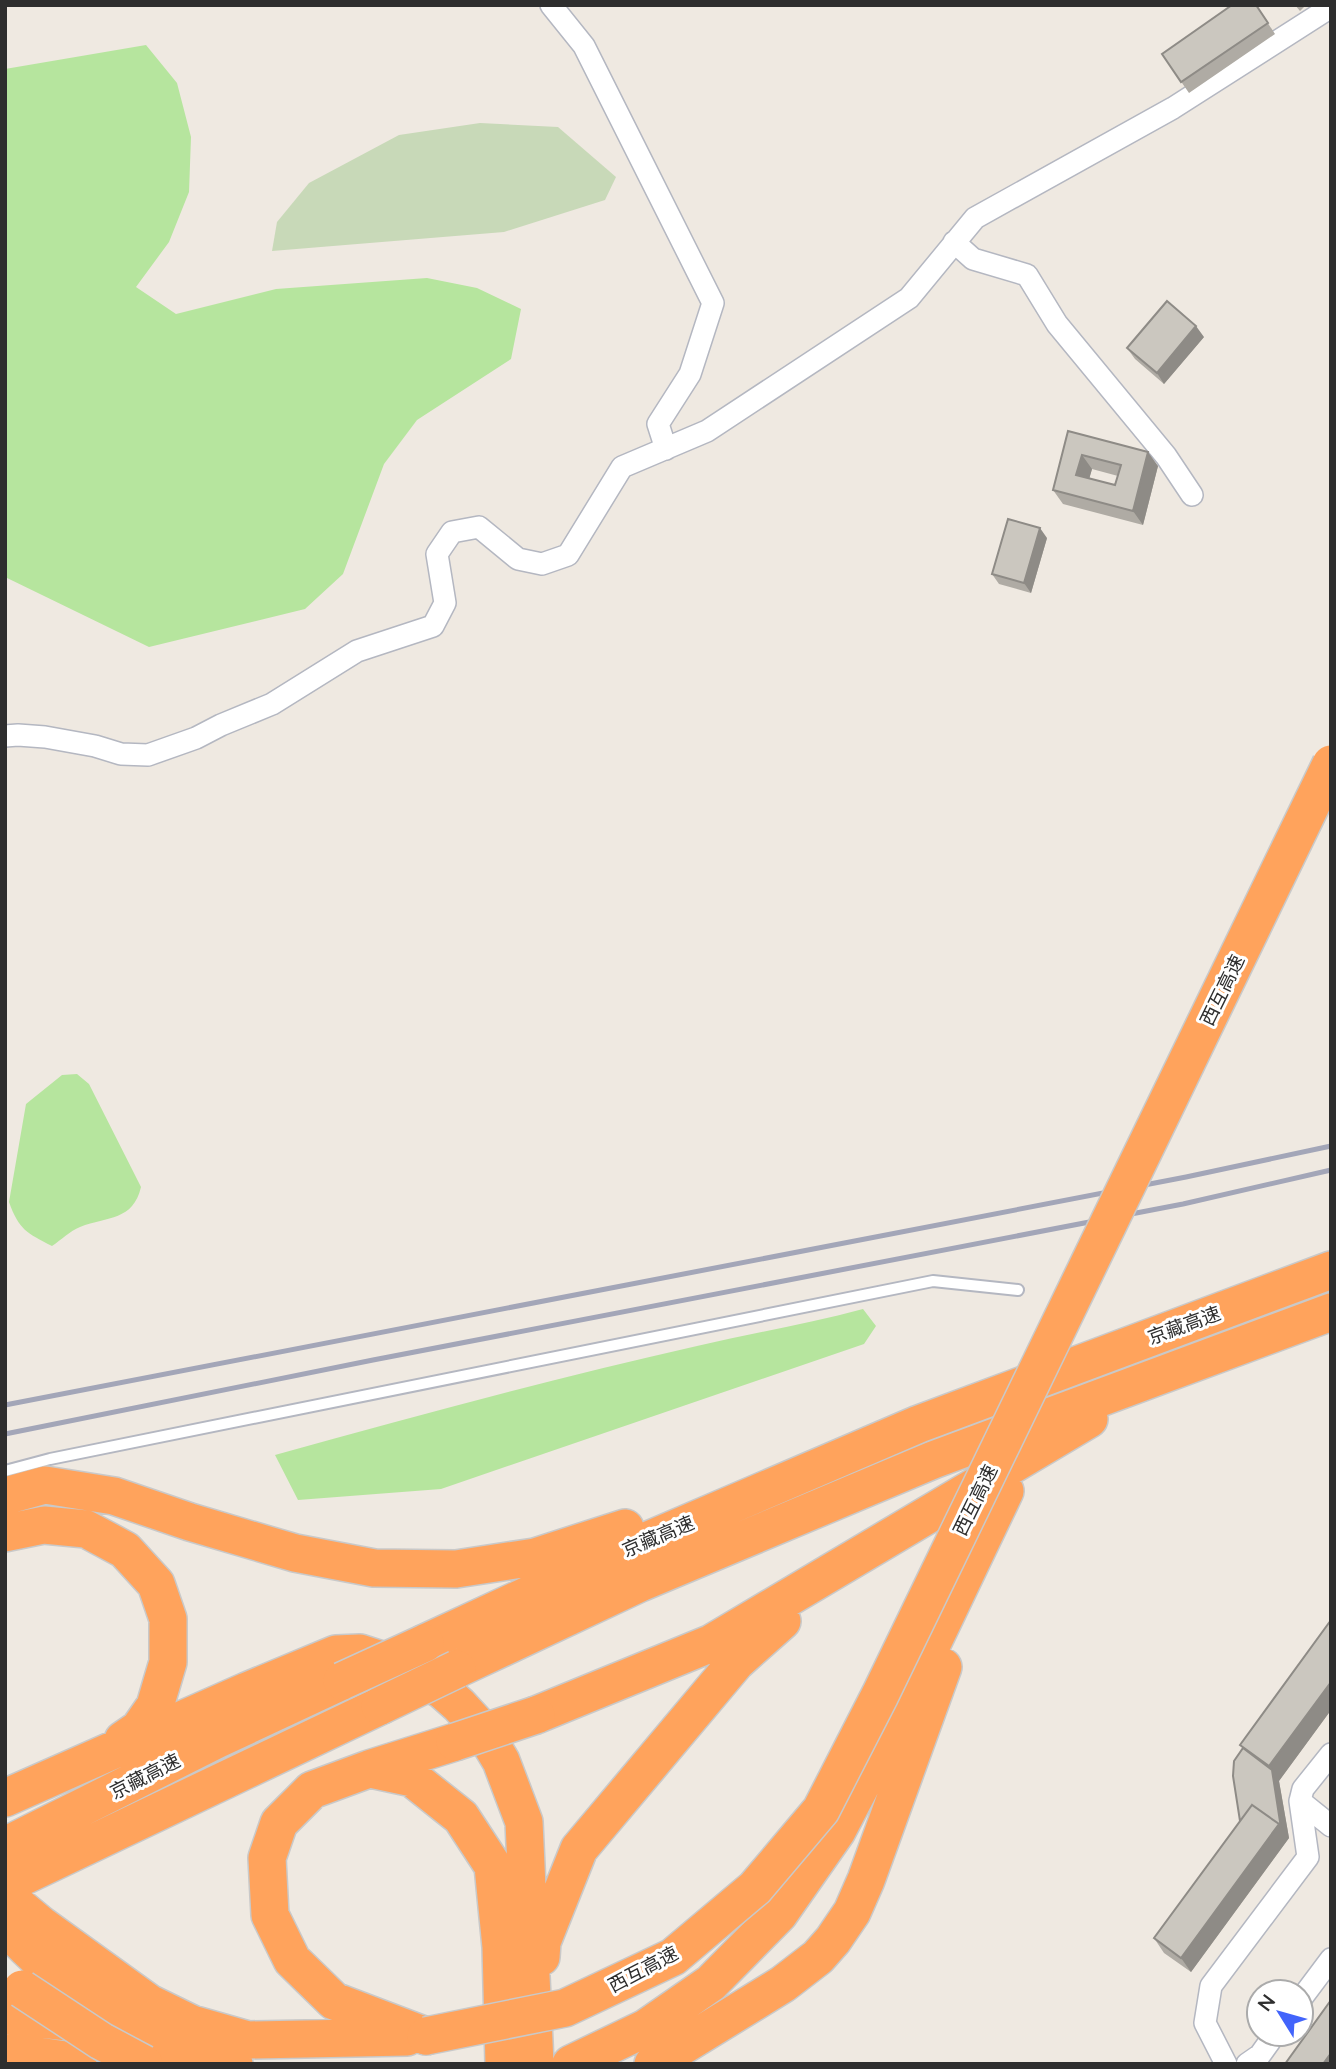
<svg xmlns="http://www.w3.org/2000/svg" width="1336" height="2069" font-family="Lato,'Noto Sans SC',sans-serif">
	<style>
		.green { fill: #b6e59e }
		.cemetery { fill: #c8d9b8 }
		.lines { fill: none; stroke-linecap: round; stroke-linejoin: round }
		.lane-casing { stroke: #b4b7c1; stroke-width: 14 }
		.street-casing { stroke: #b4b7c1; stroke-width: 24 }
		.highway-casing { stroke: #c9c9c9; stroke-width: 40 }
		.lane { stroke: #fff; stroke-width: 10 }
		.street { stroke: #fff; stroke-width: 21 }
		.highway { stroke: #ffa35c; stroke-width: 37 }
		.rail { stroke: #a3a6b8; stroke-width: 5 }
		.highway-bridge-casing { stroke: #c9c9c9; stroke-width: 40; stroke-linecap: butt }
		.highway-bridge { stroke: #ffa35c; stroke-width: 37 }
		.wall { fill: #afaba4; fill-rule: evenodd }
		.shaded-wall { fill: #8e8b86 }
		.building { fill: #cbc7bf; stroke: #8e8b86; stroke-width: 2; fill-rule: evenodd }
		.labels { text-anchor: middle; stroke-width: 6; stroke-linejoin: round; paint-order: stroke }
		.street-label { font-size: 19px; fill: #2e2e2e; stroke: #fff }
	</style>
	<rect width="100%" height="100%" fill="#efe9e1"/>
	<path class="green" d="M 146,45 L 177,83 L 191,137 L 189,192 L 169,242 L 136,287 L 176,314 L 276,289 L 427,278 L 477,288 L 521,309 L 511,359 L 417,420 L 384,464 L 343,574 L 305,609 L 149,647 L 5,577 L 5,69 Z
		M 77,1074 L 89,1084 L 141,1187 C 133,1221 108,1216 80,1227 C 70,1231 61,1240 52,1246 C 27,1233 19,1230 9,1202 L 26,1104 L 62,1075 Z
		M 863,1309 L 876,1326 L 864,1344 L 441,1489 L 298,1500 L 275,1455 C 415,1416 555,1378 697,1346 C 752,1333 808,1324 863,1309 Z"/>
	<path class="cemetery" d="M 480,123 L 558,127 L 616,177 L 605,200 L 504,232 L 272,251 L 277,222 L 309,183 L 399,135 Z"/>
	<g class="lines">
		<g class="lane-casing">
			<path id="lane" d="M 5,1471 L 50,1459 L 933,1281 L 1018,1290"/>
		</g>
		<g class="street-casing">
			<path id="street" d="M 551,5 L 584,46 L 713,303 L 690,374 L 658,424 L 666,449
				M 954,242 L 973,259 L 1027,275 L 1057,324 L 1166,456 L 1192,495
				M 5,736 L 18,735 L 45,737 L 95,746 L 121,754 L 148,755 L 196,738 L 221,725 L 272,704 L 357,651 L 433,626 L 445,603 L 437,554 L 452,532 L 479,527 L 518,559 L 542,564 L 568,555 L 622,467 L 707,431 L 909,298 L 975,218 L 1173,108 L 1331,7
				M 1300,1801 L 1331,1826
				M 1301,1999 L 1331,1959
				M 1226,2064 L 1205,2023 L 1211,1986 L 1308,1857 L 1300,1801 L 1303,1789 L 1331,1754
				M 1247,2064 L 1260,2055 L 1275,2034"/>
		</g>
		<g class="highway-casing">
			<path id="highway" d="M 5,1496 L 45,1485 L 114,1496 L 190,1522 L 295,1553 L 374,1568 L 456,1569 L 535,1557 L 625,1528
				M 5,1533 L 44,1525 L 86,1529 L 125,1550 L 156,1584 L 168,1619 L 168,1662 L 155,1706 L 139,1729 L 123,1740
				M 425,1643 L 623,1551 L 919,1424 L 1331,1270
				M 457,1669 L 640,1583 L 933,1460 L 1331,1312
				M 536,1715 L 712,1643 L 1089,1419
				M 370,1769 L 412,1778 L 461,1817 L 493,1866 L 501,1947 L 504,2064
				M 5,1798 L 247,1691 L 336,1654 L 360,1653 L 403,1667 L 442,1690 L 459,1705 L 483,1731 L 501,1761 L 524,1822 L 535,2064
				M 5,1846 L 218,1739 L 342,1681
				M 5,1885 L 380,1706
				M 5,1895 L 41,1925 L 149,2003 L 192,2024 L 248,2040 L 407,2037
				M 5,1926 C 41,1965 84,2000 130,2025
				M 541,1957 L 542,1942 L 579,1849 L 736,1662 L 782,1621
				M 5,2015 L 105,2026 L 234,2064
				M 426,2036 L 334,2001 L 292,1960 L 270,1915 L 267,1858 L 279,1823 L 312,1790 L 369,1769 L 455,1742
				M 5,2053 L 12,2052 L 65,2060 L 78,2064
				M 571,2064 L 646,2028 L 711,1983 L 779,1914 L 837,1831 L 899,1713 L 1005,1491
				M 653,2064 L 783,1984 L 818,1957 L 833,1940 L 852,1912 L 866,1880 L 943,1667"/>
		</g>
		<use href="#lane" class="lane"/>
		<use href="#street" class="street"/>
		<use href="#highway" class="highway"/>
		<path class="rail" d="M 5,1405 L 1186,1177 L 1331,1146
			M 5,1434 L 373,1360 L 1183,1204 L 1331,1170"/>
		<g class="highway-bridge-casing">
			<path id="highway-bridge" d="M 342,1681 L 425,1643
				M 380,1706 L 457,1669
				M 455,1742 L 536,1715
				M 22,1989 L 101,2041 L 144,2064
				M 426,2036 L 565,2008 L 673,1957 L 755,1888 L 821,1810 L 880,1695 L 1331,764"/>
		</g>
		<use href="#highway-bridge" class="highway-bridge"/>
	</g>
	<path class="wall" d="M 1256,5 L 1275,34 L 1189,93 L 1162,54 Z
		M 1295,5 L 1306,5 L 1300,11 Z
		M 1204,337 L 1164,384 L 1135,359 L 1127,348 Z
		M 1068,431 L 1158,466 L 1143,525 L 1063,504 L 1053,490 ZM 1092,469 L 1118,476 L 1115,485 L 1089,479 Z
		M 1047,538 L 1031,593 L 999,584 L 992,574 Z
		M 1331,1620 L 1331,1710 L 1279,1781 L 1289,1838 L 1191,1972 L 1164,1953 L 1154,1938 L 1240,1821 L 1243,1748 L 1240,1745 Z"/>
	<path class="shaded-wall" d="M 1196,326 L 1204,337 L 1164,384 L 1157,373 Z
		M 1148,452 L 1158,466 L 1143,525 L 1133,511 Z
		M 1082,455 L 1092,469 L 1086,490 L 1076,475 Z
		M 1040,528 L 1047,538 L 1031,593 L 1024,583 Z
		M 1331,1682 L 1331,1710 L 1279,1781 L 1269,1766 Z
		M 1272,1770 L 1279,1781 L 1289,1838 L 1191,1972 L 1181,1958 Z
		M 1331,2053 L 1331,2064 L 1323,2064 Z"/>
	<path class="building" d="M 1232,5 L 1256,5 L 1268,23 L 1181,82 L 1162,54 Z
		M 1167,301 L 1196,326 L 1157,373 L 1127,348 Z
		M 1068,431 L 1148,452 L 1133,511 L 1053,490 ZM 1082,455 L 1121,465 L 1115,485 L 1076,475 Z
		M 1008,519 L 1040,528 L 1024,583 L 992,574 Z
		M 1331,1620 L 1331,1682 L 1269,1766 L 1240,1745 Z
		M 1243,1748 L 1272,1770 L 1281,1828 L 1279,1824 L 1252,1805 L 1240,1821 L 1233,1776 L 1234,1761 Z
		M 1252,1805 L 1279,1824 L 1181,1958 L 1154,1938 Z
		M 1331,2000 L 1331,2053 L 1323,2064 L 1285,2064 Z"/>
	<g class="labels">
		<g class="street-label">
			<text transform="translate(1222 990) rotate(-64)" y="7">西互高速</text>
			<text transform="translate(1184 1325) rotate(-20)" y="7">京藏高速</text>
			<text transform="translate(975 1500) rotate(-64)" y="7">西互高速</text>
			<text transform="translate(658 1536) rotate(-23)" y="7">京藏高速</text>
			<text transform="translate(145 1776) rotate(-27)" y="7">京藏高速</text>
			<text transform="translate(643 1969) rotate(-28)" y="7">西互高速</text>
		</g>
	</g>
	<rect width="1336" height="2069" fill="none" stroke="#2e2e2e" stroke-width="14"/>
	<g transform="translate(1280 2013) rotate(307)"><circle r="33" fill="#ffffff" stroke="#ababab" stroke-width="2"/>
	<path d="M0-5L12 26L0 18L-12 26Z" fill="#4264fb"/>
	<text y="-10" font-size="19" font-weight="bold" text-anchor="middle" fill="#2e2e2e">N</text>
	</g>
</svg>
